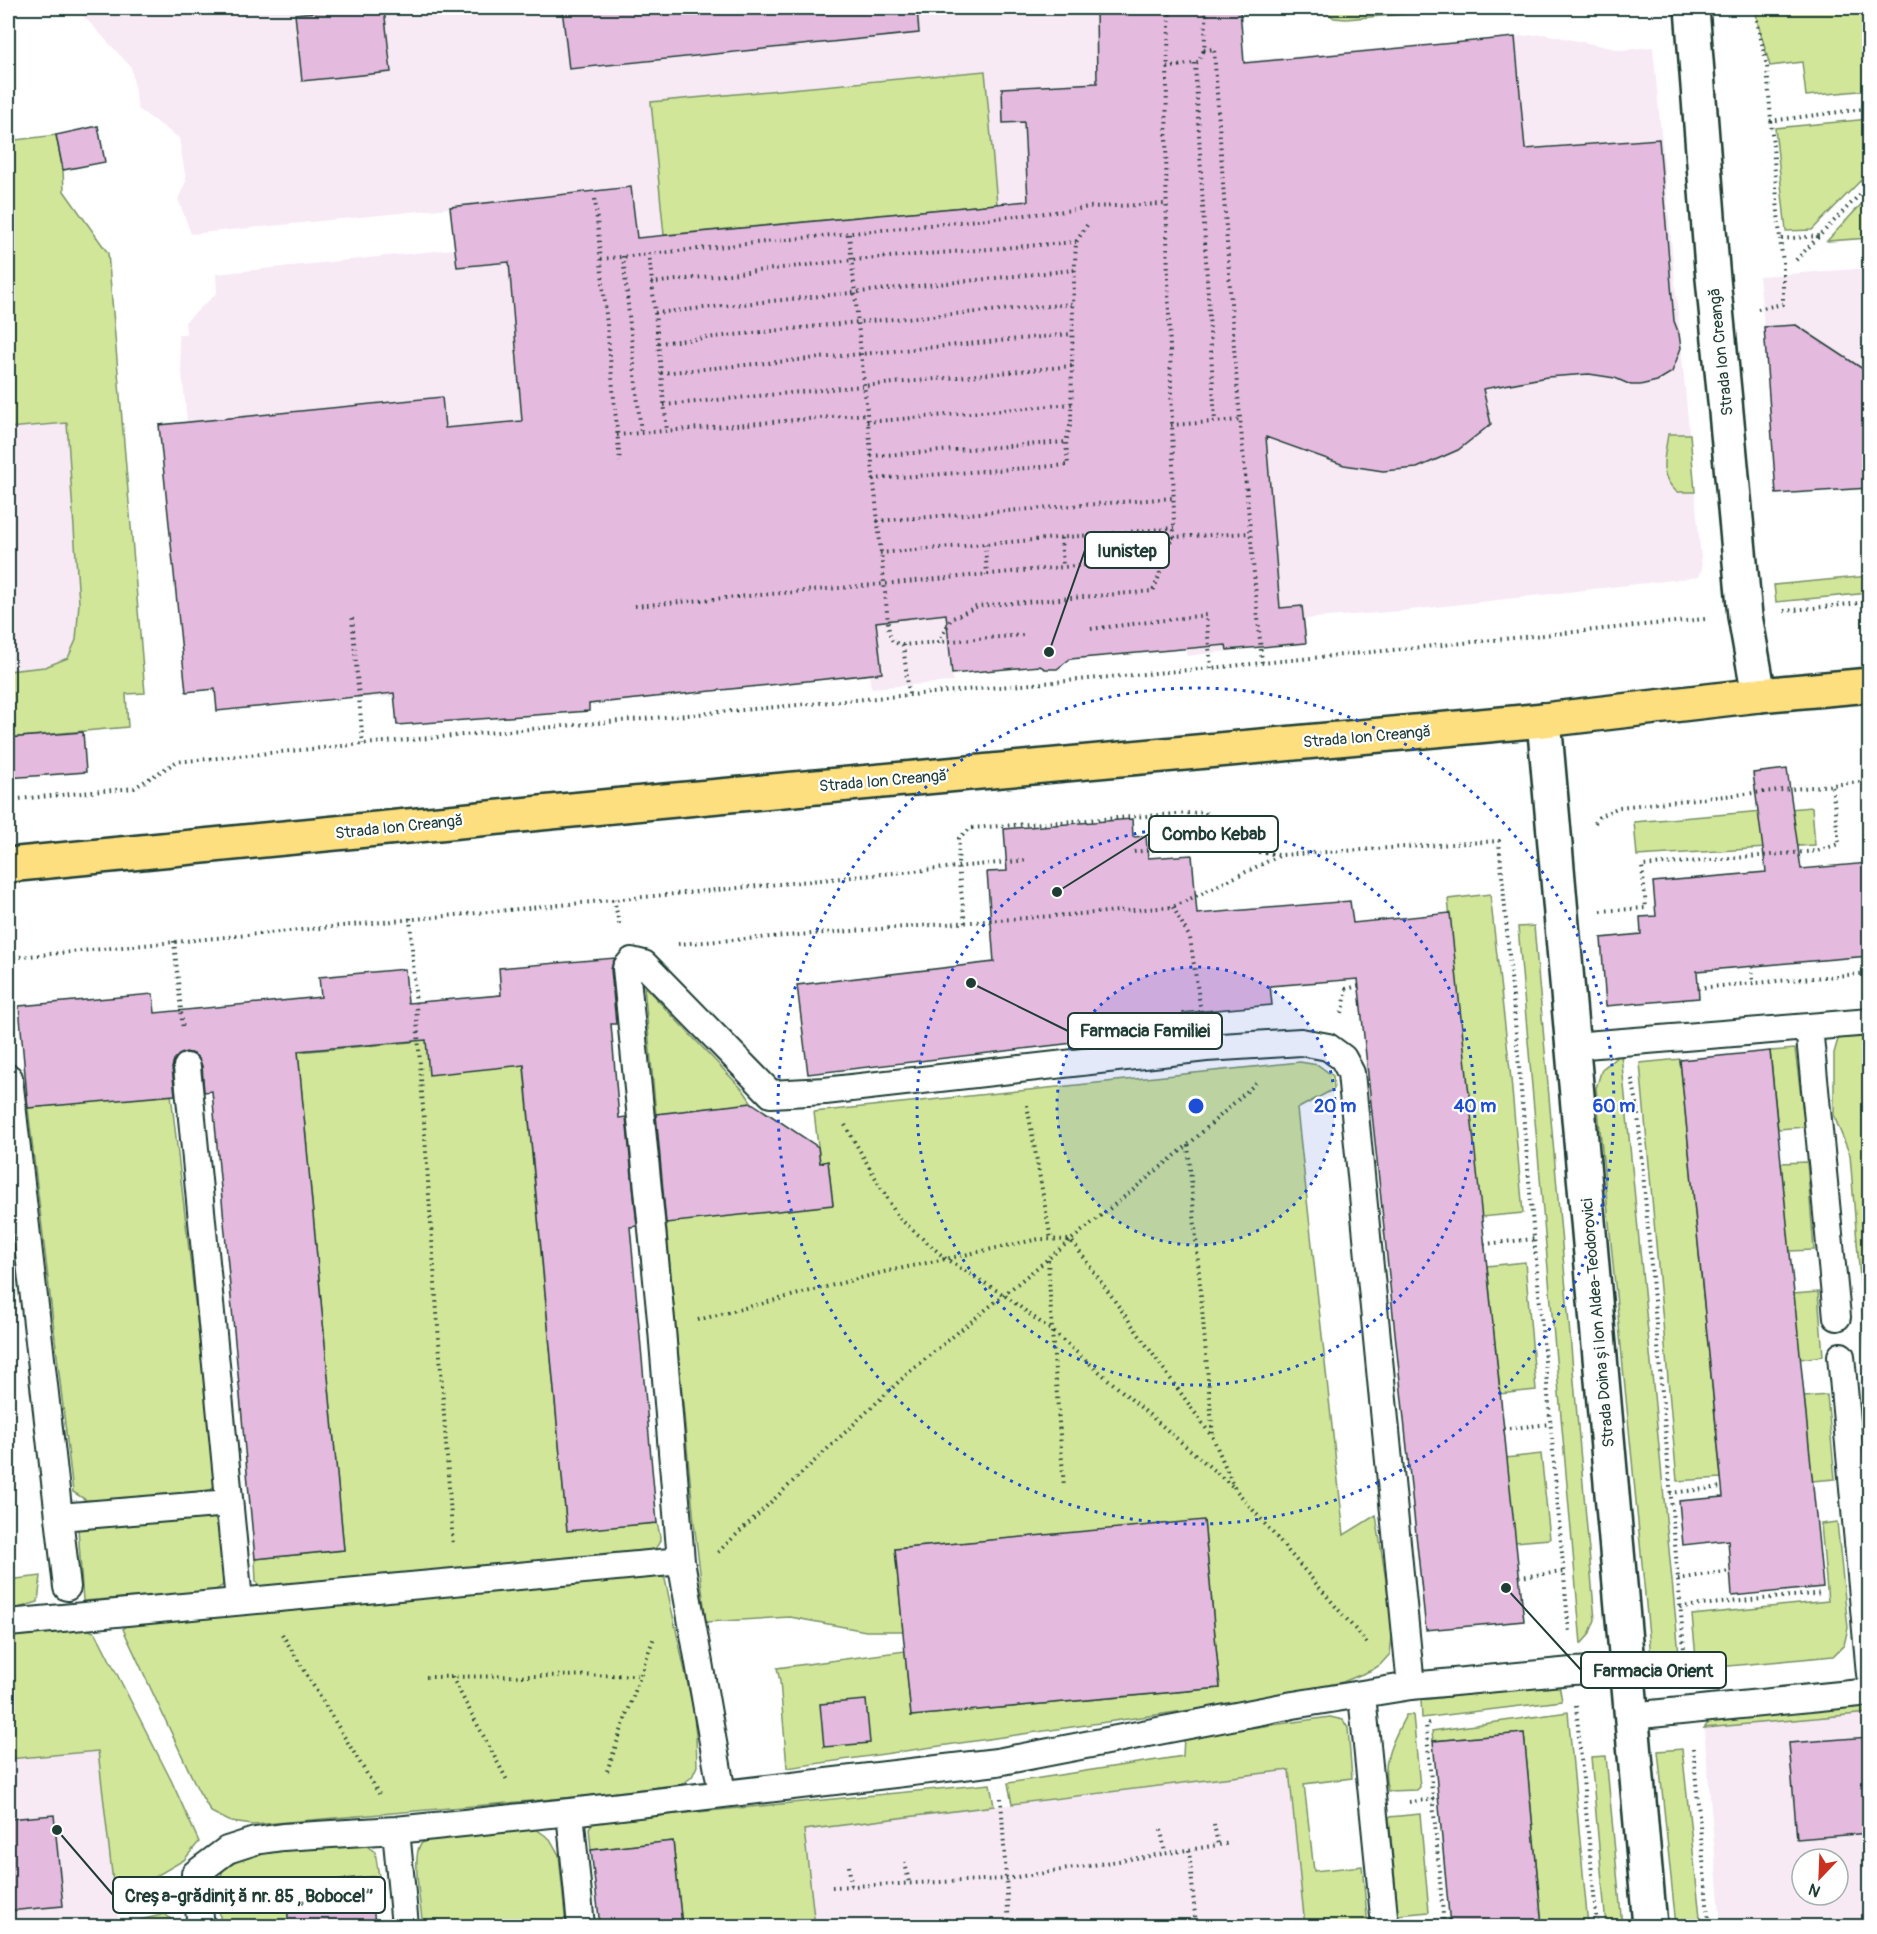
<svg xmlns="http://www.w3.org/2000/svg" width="1877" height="1934" font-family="Pangolin,sans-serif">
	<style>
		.built { fill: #f7eaf5; fill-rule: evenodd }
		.green { fill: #d2e69a; stroke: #789267; stroke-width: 1.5 }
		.building { fill: #e5badf; stroke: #1f3d34; stroke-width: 1.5 }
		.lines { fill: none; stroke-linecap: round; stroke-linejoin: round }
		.service-casing { stroke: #1f3d34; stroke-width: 30 }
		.minor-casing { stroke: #1f3d34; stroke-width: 38 }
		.primary-casing { stroke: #1f3d34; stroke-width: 38 }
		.path { stroke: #1f3d34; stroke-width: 4; stroke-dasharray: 1.5 4.5; stroke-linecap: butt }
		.service { stroke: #fff; stroke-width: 26 }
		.minor { stroke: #fff; stroke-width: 33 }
		.primary { stroke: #fddf80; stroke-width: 33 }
		.ring { fill: none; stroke: #1d4ed8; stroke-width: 3; stroke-dasharray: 3 6 }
		.labels { text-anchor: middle; stroke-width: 4.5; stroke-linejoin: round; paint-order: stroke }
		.street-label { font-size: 16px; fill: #1f3d34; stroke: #fff }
		.centre { fill: #1d4ed8; stroke: #fff; stroke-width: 3 }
		.ring-label { font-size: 18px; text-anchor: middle; font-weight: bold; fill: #1d4ed8; stroke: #fff; stroke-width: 4.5; stroke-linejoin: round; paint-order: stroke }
		.leader { fill: none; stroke: #1f3d34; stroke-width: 2 }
		.callout-dot { fill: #1f3d34; stroke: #fff; stroke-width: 2 }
		.callout { fill: #fff; stroke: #1f3d34; stroke-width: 2 }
		.callout-label { font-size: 18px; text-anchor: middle; font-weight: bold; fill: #1f3d34 }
	</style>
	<rect width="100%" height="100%" fill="#fff"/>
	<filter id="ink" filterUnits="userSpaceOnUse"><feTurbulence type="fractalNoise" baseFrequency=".0167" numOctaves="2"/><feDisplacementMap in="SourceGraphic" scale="12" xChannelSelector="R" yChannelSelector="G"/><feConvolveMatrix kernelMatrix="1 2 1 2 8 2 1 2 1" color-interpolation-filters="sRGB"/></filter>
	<g filter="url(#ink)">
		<path class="built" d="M 76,8 L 1240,8 L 1244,61 L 1544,34 L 1621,50 L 1653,47 L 1702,569 L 1699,577 L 1401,611 L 1304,619 L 1302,606 L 1280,608 L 1264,647 L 1187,656 L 1185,639 L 951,657 L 953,682 L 871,688 L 869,674 L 476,691 L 394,697 L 342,698 L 217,711 L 178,335 L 186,334 L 185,322 L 217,293 L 216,274 L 454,249 L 450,208 L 191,234 L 178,199 L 186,181 L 179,138 L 138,109 L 131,67 Z
			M 1869,268 L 1869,488 L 1776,494 L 1764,327 L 1759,276 Z
			M 67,423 L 145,693 L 126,694 L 128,727 L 8,738 L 8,428 Z
			M 1869,1713 L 1869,1926 L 1721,1926 L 1704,1728 ZM 1802,1859 L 1838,1859 L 1838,1895 L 1802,1895 Z
			M 98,1750 L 119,1926 L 8,1926 L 8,1759 Z
			M 1289,1770 L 1305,1926 L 815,1926 L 804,1830 Z"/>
		<path class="green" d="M 1322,8 L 1475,8 L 1346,19 L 1334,18 Z
			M 1756,8 L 1869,8 L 1869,90 L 1806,96 L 1802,62 L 1770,66 L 1757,20 Z
			M 985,71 L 997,204 L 664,235 L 651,102 Z
			M 8,96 L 16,140 L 56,135 L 63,170 L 64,191 L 108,253 L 145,693 L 126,694 L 128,727 L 8,738 L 8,671 L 45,667 L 68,658 L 76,640 L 79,603 L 67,423 L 8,428 Z
			M 1869,119 L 1869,172 L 1812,230 L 1786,231 L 1775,128 Z
			M 1869,196 L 1869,238 L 1827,241 Z
			M 1668,434 L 1690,434 L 1695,492 L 1677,492 C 1657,475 1665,457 1668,434 Z
			M 1869,576 L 1869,593 L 1776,602 L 1774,585 Z
			M 1869,803 L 1869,863 L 1864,864 L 1862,813 Z
			M 1812,807 L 1815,845 L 1637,856 L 1634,822 Z
			M 1490,894 L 1511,1079 L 1523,1213 L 1481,1217 L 1448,899 Z
			M 1534,926 L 1595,1620 L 1589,1635 L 1581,1644 L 1518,927 Z
			M 644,986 L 744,1091 L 752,1103 L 679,1112 L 833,1205 L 828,1162 L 820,1163 L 814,1112 L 1300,1062 L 1318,1065 L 1333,1076 L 1334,1089 L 1297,1109 L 1344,1535 L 1376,1515 L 1393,1627 L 1390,1654 L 1380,1665 L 1372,1670 L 1343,1682 L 1260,1700 L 787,1768 L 780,1681 L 777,1668 L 905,1651 L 911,1716 L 1220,1688 L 1204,1521 L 895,1549 L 903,1631 L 866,1631 L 790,1617 L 706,1622 L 694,1522 Z
			M 501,995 L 521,1037 L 567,1530 L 657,1523 C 661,1539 663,1541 651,1553 L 260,1588 L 256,1582 L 255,1559 L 344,1550 L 298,1052 L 411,1042 L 474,998 Z
			M 1869,1032 L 1869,1391 L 1850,1155 L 1834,1116 L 1834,1053 L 1838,1039 Z
			M 1795,1049 L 1805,1127 L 1778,1129 L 1770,1051 Z
			M 1621,1054 L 1681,1674 L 1653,1677 L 1596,1088 L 1602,1069 Z
			M 1680,1059 L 1721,1478 L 1677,1481 L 1640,1063 Z
			M 171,1094 L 216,1483 L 211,1490 L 117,1501 L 86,1500 L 73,1492 L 28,1108 Z
			M 1807,1162 L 1814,1250 L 1789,1251 L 1781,1163 Z
			M 1525,1262 L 1536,1390 L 1500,1394 L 1487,1266 Z
			M 1818,1292 L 1823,1356 L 1800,1359 L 1793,1294 Z
			M 1827,1395 L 1835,1479 L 1812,1481 L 1804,1397 Z
			M 1541,1454 L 1550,1539 L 1515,1542 L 1506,1458 Z
			M 210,1516 L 215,1519 L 217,1523 C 218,1535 229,1576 222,1586 C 220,1587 216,1590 214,1591 L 83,1601 L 78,1528 Z
			M 1837,1522 L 1848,1628 L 1844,1645 L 1833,1656 L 1697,1669 L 1692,1615 L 1828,1601 L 1821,1524 Z
			M 661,1575 L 665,1579 L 693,1708 L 696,1735 L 697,1766 L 692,1777 L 682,1784 L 588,1796 L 253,1825 L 231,1822 L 211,1812 L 198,1790 L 123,1629 L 129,1625 Z
			M 41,1576 L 38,1602 L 8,1611 L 8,1580 Z
			M 87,1629 L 96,1633 L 171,1780 L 199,1842 L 184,1860 L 115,1900 L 98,1751 L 8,1759 L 8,1637 Z
			M 1559,1684 L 1562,1701 L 1422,1718 L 1421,1700 Z
			M 1869,1701 L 1869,1713 L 1704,1728 L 1710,1721 Z
			M 1568,1712 L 1588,1926 L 1542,1926 L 1524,1733 L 1433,1741 L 1432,1731 Z
			M 1406,1715 L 1413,1715 L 1420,1787 L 1417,1790 L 1388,1791 C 1380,1763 1393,1740 1406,1715 Z
			M 1330,1717 L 1343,1720 L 1348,1728 L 1352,1778 L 1304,1784 L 1314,1871 L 1362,1866 L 1368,1926 L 1305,1926 L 1289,1770 L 1012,1804 L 1008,1783 L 1183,1756 L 1184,1737 Z
			M 1682,1749 L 1701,1926 L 1676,1926 L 1658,1751 Z
			M 1606,1756 L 1622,1926 L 1606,1926 L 1591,1757 Z
			M 990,1784 L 994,1806 L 804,1830 L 815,1926 L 682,1926 L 673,1841 L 591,1850 L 589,1828 L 593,1822 Z
			M 1420,1814 L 1429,1912 L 1398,1915 L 1389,1817 Z
			M 536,1829 L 550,1839 L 559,1855 L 566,1926 L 423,1926 C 421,1910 412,1858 420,1845 C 424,1840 431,1839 437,1836 Z
			M 364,1844 L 375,1852 L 379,1876 L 285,1884 L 289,1926 L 221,1926 L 217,1889 L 223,1870 L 245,1856 L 282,1848 Z
			M 165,1914 L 179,1926 L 119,1926 L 119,1925 Z"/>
		<path class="building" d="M 314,8 L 384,8 L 391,72 L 302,81 L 295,14 L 315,12 Z
			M 562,8 L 917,8 L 919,33 L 569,69 Z
			M 1096,8 L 1240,8 L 1244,63 L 1515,37 L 1525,149 L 1659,139 L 1674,321 L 1679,334 L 1681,348 L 1672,372 L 1657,381 L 1640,385 L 1631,385 L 1615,378 L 1589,374 L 1547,377 L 1483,389 L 1491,424 L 1458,450 L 1417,468 L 1383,471 L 1344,465 L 1266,437 L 1280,608 L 1302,606 L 1306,643 L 1227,650 L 1226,645 L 1070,659 L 1057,669 L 1045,669 L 1040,666 L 952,674 L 946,614 L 876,622 L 882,673 L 589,704 L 589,711 L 397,725 L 394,693 L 217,711 L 215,689 L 186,692 L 159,425 L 442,397 L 445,428 L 522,421 L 509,262 L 457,267 L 450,207 L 631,187 L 637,238 L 1028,201 L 1024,122 L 1003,123 L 1002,88 L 1097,83 Z
			M 98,126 L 105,162 L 63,170 L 56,135 Z
			M 1796,325 L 1869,373 L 1869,488 L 1776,494 L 1764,327 Z
			M 83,732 L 86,772 L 8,778 L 8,738 Z
			M 1787,769 L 1801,869 L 1869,863 L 1869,956 L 1697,971 L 1699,998 L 1606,1006 L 1601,938 L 1641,934 L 1640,917 L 1656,916 L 1653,882 L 1766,872 L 1753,773 Z
			M 1132,819 L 1133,837 L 1146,836 L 1148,858 L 1192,855 L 1197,914 L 1350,901 L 1353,923 L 1450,913 L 1524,1621 L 1426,1630 L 1358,979 L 1270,986 L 1272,1005 L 1183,1013 L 1185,1030 L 808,1074 L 797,985 L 994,962 L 987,872 L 1007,871 L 1004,829 Z
			M 615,958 L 611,969 L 616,1024 L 611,1024 L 619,1118 L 626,1117 L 637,1226 L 630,1227 L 657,1523 L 567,1531 L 524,1065 L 429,1075 L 426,1040 L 298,1051 L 344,1550 L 255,1559 L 212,1091 L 204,1092 L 202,1066 L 199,1059 L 194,1054 L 186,1052 L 179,1055 L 174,1060 L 172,1068 L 175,1095 L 28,1108 L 19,1006 L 153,994 L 155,1013 L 321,997 L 319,977 L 405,969 L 408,1003 L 501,995 L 499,968 Z
			M 1770,1051 L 1823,1587 L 1732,1596 L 1728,1540 L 1683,1545 L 1679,1501 L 1723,1497 L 1680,1060 Z
			M 752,1103 L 818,1147 L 820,1163 L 828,1161 L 833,1205 L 666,1223 L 656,1114 Z
			M 1204,1520 L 1220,1688 L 911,1716 L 895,1549 Z
			M 866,1700 L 870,1743 L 824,1747 L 820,1704 Z
			M 1524,1733 L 1542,1926 L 1450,1926 L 1433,1741 Z
			M 1869,1737 L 1869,1833 L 1797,1839 L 1789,1743 Z
			M 54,1815 L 63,1906 L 8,1911 L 8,1819 Z
			M 673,1841 L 682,1926 L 600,1926 L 591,1850 Z
			M 371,1877 L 375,1926 L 289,1926 L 285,1884 Z"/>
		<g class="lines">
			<g class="service-casing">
				<path id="service" d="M 1809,1027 L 1837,1317
					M 1573,1046 L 1870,1022
					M 187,1067 L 239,1601
					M 9,1078 L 67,1587
					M 1841,1356 L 1870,1674
					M 60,1517 L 229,1503
					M 8,1623 L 681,1561
					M 1362,1695 L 1385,1926
					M 1631,1716 L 1870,1692
					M 722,1793 L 681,1561 L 662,1330 L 626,968 L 632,961 L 644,964 L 771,1094 L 825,1091 L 1206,1048 L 1301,1042 L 1328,1047 L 1343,1058 L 1351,1073 L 1411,1686
					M 570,1812 L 581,1926
					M 396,1830 L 405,1926
					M 201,1926 L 195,1874 L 227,1850 L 255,1841 L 283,1837 L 396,1830 L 570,1812 L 997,1762 L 1293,1705 L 1411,1686 L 1572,1671 L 1627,1669"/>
			</g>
			<g class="minor-casing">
				<path id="minor" d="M 1692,8 L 1712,268 L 1725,401 L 1745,616 L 1759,695
					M 1544,720 L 1650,1926"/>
			</g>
			<g class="primary-casing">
				<path id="primary" d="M 8,865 L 654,802 L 1544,720 L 1759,695 L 1870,685"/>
			</g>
			<path class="path" d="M 1170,8 C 1160,184 1173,361 1174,537 L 1250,533
				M 1207,8 L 1204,50 L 1214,49 L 1235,362 L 1262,663
				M 1757,20 L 1767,67 L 1780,239 L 1819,236
				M 1195,63 L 1215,422
				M 1167,68 L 1198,62 L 1204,50
				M 1770,121 L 1870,108
				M 595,199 L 620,462
				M 849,234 L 889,632 L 893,642 L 903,645
				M 649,253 L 667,431
				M 623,256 L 641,433
				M 601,259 L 1074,210 L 1088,207 L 1166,204
				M 1796,260 L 1870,184
				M 651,283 L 852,260 L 1076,242
				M 1758,309 L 1783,304 L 1783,262 L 1780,239
				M 655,313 L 1074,270
				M 658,343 L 858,322 L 1073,304
				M 661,373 L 1072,334
				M 664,405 L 1072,366
				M 867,422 L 1072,404
				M 1171,425 L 1240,420
				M 617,435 L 867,414
				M 871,456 L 1066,442
				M 873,479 L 1068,465 L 1066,442 L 1071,422 L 1073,304 L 1076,242 L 1089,222
				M 877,521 L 1173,498
				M 1061,538 L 1063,567
				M 985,544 L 987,575
				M 880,553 L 1174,528
				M 635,606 L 884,584 L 1159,558 L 1174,537
				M 1784,611 L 1870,602
				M 352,618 L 363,744
				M 1091,629 L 1206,615 L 1211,668
				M 938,643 L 951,619 L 978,606 L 1153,591 L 1160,574 L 1159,558
				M 909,694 L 903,645 L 1023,635
				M 8,800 L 134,788 L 176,762 L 363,744 L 1211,668 L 1705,619
				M 1595,823 L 1599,817 L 1619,807 L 1870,781
				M 1134,852 L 1203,844 L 1279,855
				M 614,899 L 620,928
				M 1173,907 L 1190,938 L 1201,1012
				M 1601,911 L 1646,908 L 1642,866 L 1817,851 L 1839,844 L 1832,785
				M 410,918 L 453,1546
				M 965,923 L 958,866 L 959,838 L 971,828 L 1205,812 L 1245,851
				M 174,941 L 183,1030
				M 678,944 L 1173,907 L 1281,855 L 1499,841 L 1569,1633
				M 8,958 L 1029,860
				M 1752,966 L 1753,984
				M 1698,988 L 1870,973
				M 1342,1013 L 1344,1006 L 1346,989 L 1359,986
				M 1632,1079 L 1637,1103 L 1686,1672
				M 1027,1105 L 1051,1240
				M 845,1125 L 898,1217 L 946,1259 L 1004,1295 L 1052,1331 L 1232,1486
				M 1188,1145 L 1213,1437
				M 1484,1244 L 1534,1239
				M 1048,1260 L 1052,1331 L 1064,1487
				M 698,1320 L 884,1272 L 1039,1239 L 1071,1240 L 1188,1145 L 1256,1083
				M 1503,1429 L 1550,1424
				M 1670,1493 L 1722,1487
				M 718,1552 L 907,1374 L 1071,1240 L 1213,1438 L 1235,1489 L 1367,1643
				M 1519,1577 L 1564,1572
				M 1678,1579 L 1730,1571
				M 1680,1607 L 1823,1593
				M 282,1634 L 379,1794
				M 426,1677 L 641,1675
				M 452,1677 L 508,1782
				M 1576,1706 L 1597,1926
				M 1429,1723 L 1426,1724 L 1444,1926
				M 1693,1748 L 1709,1926
				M 607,1771 L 654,1637
				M 1001,1798 L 1009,1926
				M 1409,1802 L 1438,1799
				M 1214,1824 L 1218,1845
				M 1161,1830 L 1165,1853
				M 1189,1850 L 1196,1926
				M 905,1862 L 909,1883
				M 849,1866 L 851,1886
				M 832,1887 L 1005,1879 L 1231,1843"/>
			<use href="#service" class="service"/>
			<use href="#minor" class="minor"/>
			<use href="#primary" class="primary"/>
		</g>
	</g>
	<circle cx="1196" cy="1106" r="139" fill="#1d4ed8" fill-opacity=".12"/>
	<g class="ring">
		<circle cx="1196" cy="1106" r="139"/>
		<circle cx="1196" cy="1106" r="279"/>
		<circle cx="1196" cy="1106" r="418"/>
	</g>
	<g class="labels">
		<g class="street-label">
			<text transform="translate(1720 352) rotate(-96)" y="6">Strada Ion Creangă</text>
			<text transform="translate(1367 736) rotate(-5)" y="6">Strada Ion Creangă</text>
			<text transform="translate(883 780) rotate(-5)" y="6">Strada Ion Creangă</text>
			<text transform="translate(399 826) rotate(-6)" y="6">Strada Ion Creangă</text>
			<text transform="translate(1597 1323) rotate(-95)" y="6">Strada Doina și Ion Aldea-Teodorovici</text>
		</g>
	</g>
	<circle cx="1196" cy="1106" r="9" class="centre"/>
	<g class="ring-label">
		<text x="1335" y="1112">20 m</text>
		<text x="1475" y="1112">40 m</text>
		<text x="1614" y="1112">60 m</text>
	</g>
	<path class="leader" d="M1049 652L1085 550M1057 892L1149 834M971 983L1068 1031M1506 1588L1581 1670M57 1830L113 1895"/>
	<g class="callout-dot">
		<circle cx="1049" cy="652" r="6"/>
		<circle cx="1057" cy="892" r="6"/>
		<circle cx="971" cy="983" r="6"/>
		<circle cx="1506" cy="1588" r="6"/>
		<circle cx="57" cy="1830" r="6"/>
	</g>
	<g class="callout">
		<rect x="1085" y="532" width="84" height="36" rx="6"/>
		<rect x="1149" y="816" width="129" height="36" rx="6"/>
		<rect x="1068" y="1013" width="154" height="36" rx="6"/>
		<rect x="1581" y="1652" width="145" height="36" rx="6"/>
		<rect x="113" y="1877" width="272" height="36" rx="6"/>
	</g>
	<g class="callout-label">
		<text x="1127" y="557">Iunistep</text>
		<text x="1214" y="840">Combo Kebab</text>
		<text x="1145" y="1037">Farmacia Familiei</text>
		<text x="1653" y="1677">Farmacia Orient</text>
		<text x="249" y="1902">Creșa-grădiniță nr. 85 „Bobocel”</text>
	</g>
	<rect width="1877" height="1934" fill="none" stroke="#fff" stroke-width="30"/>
	<rect x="15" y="15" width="1847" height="1904" fill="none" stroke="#1f3d34" stroke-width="2" filter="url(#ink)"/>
	<g transform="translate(1820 1877) rotate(203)"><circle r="28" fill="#ffffff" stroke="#a5b1ae" stroke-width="1.5"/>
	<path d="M0-4.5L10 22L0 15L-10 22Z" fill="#c8321e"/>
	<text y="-9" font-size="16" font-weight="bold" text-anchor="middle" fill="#1f3d34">N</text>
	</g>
</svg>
